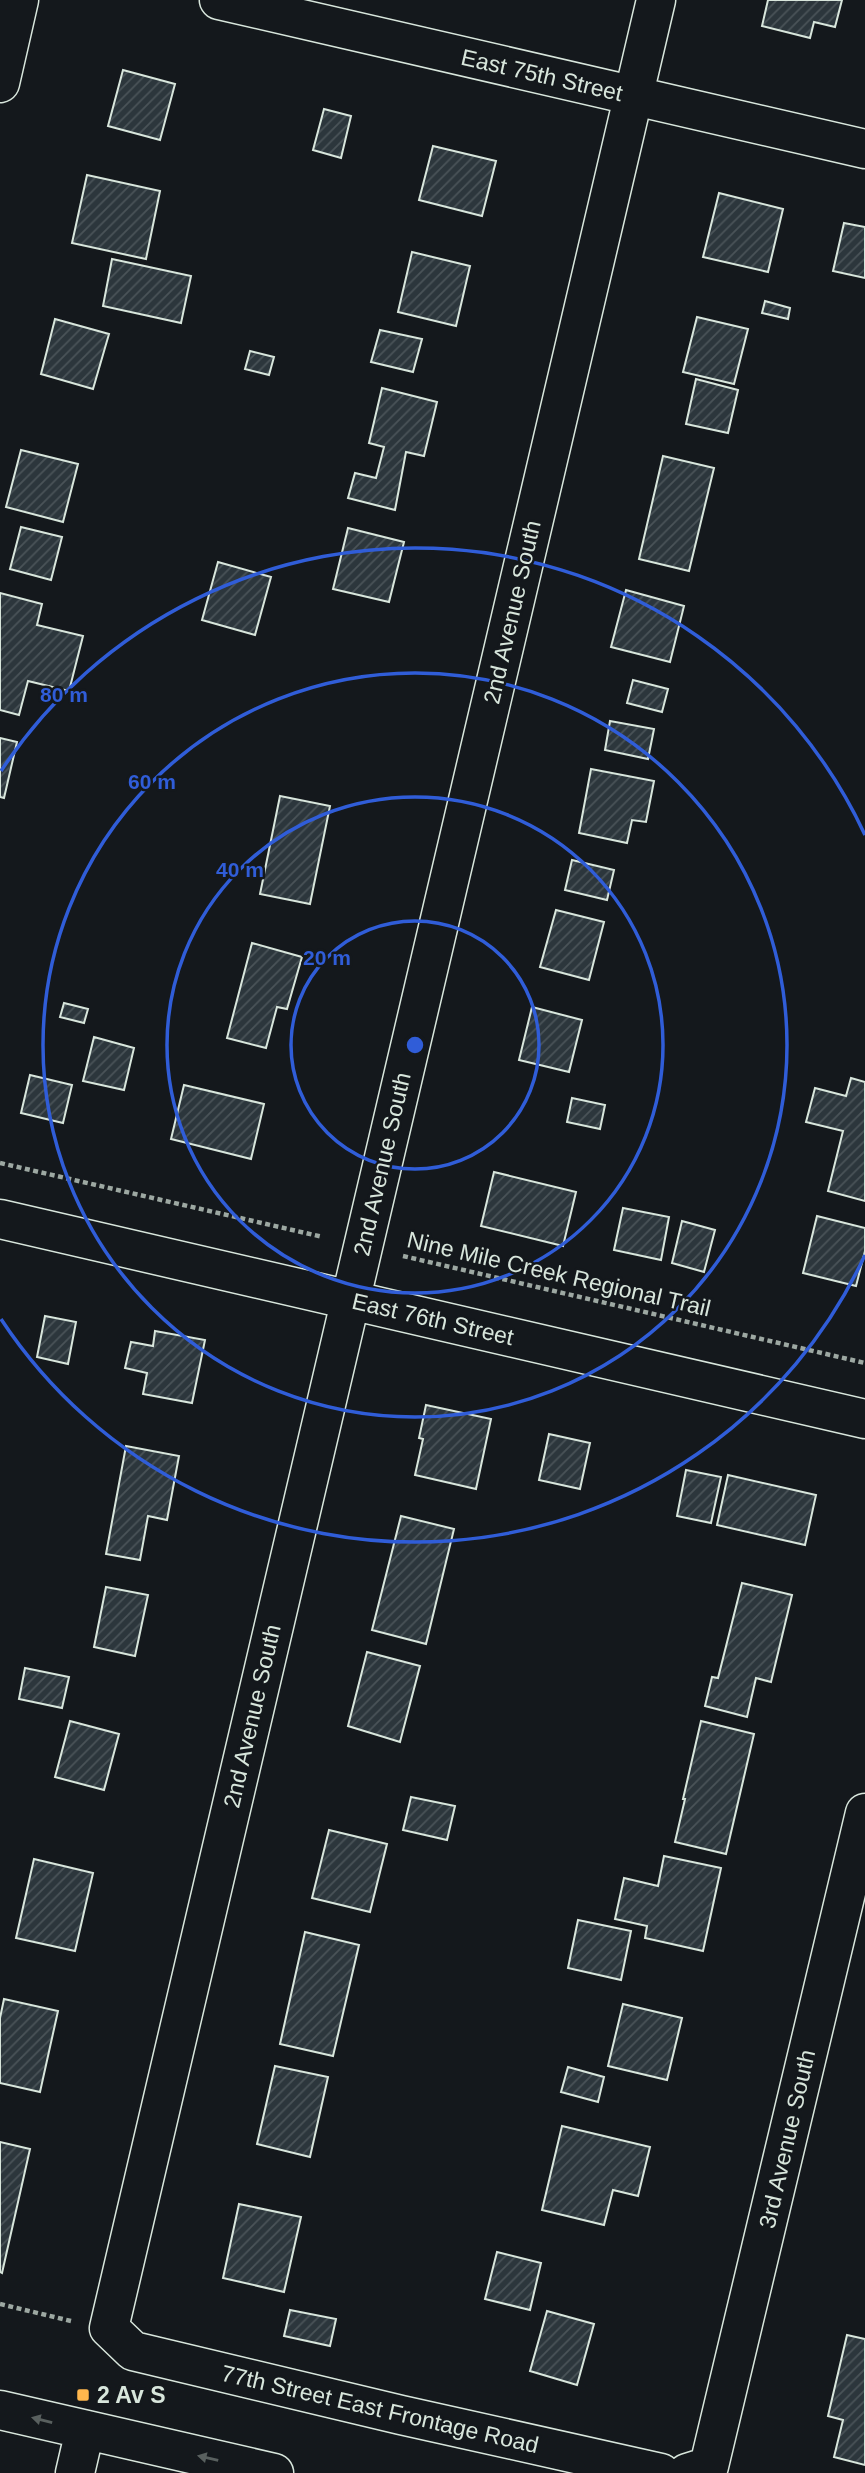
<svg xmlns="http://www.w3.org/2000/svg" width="865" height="2473" font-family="Helvetica,sans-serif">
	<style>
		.building { fill: url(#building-hatch); stroke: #d8e6dc; stroke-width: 2 }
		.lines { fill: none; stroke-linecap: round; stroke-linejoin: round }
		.minor-casing { stroke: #d8e6dc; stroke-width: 41 }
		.path { stroke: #9da8a2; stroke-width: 4.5; stroke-dasharray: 5 3.5; stroke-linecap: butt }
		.minor { stroke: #14181c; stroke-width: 38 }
		.oneway { fill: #59605f }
		.ring { fill: none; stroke: #305dd8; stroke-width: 3.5 }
		.poi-dot { fill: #ffb74d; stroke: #14181c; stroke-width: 2.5 }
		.labels { text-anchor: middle; stroke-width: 5; stroke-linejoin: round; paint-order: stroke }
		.street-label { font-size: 23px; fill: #d8e6dc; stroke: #14181c }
		.poi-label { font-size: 23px; font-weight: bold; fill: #d8e6dc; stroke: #14181c; text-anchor: start }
		.centre { fill: #305dd8; stroke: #14181c; stroke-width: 3.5 }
		.ring-label { font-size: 21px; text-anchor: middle; font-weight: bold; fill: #305dd8; stroke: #14181c; stroke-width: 5; stroke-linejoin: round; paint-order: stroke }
	</style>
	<defs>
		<pattern id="building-hatch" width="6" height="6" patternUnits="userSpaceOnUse" patternTransform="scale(1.75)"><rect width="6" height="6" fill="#2c363c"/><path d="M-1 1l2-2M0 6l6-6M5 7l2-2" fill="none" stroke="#4a5358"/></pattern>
	</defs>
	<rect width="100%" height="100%" fill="#14181c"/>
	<path class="building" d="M 768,0 L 842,0 L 835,27 L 814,22 L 810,38 L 762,26 Z
		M 123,70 L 175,84 L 160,140 L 108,126 Z
		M 324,109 L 351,116 L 341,158 L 313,150 Z
		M 433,146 L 496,161 L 482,216 L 419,200 Z
		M 87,175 L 160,191 L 146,259 L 72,243 Z
		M 719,193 L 783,209 L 768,272 L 703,257 Z
		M 844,223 L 865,227 L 865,278 L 833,271 Z
		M 412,252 L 470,266 L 456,326 L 398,312 Z
		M 112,259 L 191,276 L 181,323 L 103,306 Z
		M 765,301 L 790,308 L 788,319 L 762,313 Z
		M 697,317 L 748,329 L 734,384 L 683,372 Z
		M 55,319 L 109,334 L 93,389 L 41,374 Z
		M 380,330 L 422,339 L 413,372 L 371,362 Z
		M 250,351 L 274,357 L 269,375 L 245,369 Z
		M 696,379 L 738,390 L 728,433 L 686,424 Z
		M 382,388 L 437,402 L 424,456 L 406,452 L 395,510 L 348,498 L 355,473 L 376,478 L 384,447 L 369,443 Z
		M 21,450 L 78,464 L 63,522 L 6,507 Z
		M 663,456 L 714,468 L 689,571 L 639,559 Z
		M 21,527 L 62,537 L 51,580 L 10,569 Z
		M 348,528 L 404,542 L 389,602 L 333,589 Z
		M 218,562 L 271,577 L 255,635 L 202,620 Z
		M 626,590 L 684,606 L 670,662 L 611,647 Z
		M 0,593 L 42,604 L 37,625 L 83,636 L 69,691 L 28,681 L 19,715 L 0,710 Z
		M 633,680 L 668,689 L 662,712 L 627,703 Z
		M 610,721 L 654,729 L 648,759 L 605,750 Z
		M 0,738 L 17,742 L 4,798 L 0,797 Z
		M 591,769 L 654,781 L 646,822 L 632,820 L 627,843 L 579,833 Z
		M 280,796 L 330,806 L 310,904 L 260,894 Z
		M 572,860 L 614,870 L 607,900 L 565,890 Z
		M 556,910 L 604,922 L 589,980 L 540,967 Z
		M 252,943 L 302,957 L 287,1009 L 277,1007 L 266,1048 L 227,1038 Z
		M 64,1003 L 88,1009 L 84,1023 L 60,1017 Z
		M 532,1007 L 582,1020 L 569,1072 L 519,1060 Z
		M 94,1037 L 134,1048 L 124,1090 L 83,1081 Z
		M 30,1075 L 72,1085 L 63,1123 L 21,1113 Z
		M 851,1078 L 865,1082 L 865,1201 L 828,1191 L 843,1131 L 806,1122 L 815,1088 L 846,1096 Z
		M 184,1085 L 264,1104 L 251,1159 L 171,1139 Z
		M 572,1098 L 605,1105 L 600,1129 L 567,1122 Z
		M 494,1172 L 576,1192 L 563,1246 L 481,1226 Z
		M 623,1208 L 669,1217 L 661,1260 L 614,1250 Z
		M 817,1216 L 865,1228 L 865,1251 L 856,1286 L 803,1273 Z
		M 682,1221 L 715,1230 L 704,1272 L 672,1263 Z
		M 45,1316 L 76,1322 L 68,1364 L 37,1357 Z
		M 155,1331 L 205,1340 L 192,1403 L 143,1394 L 147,1373 L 125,1368 L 131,1342 L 153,1346 Z
		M 426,1405 L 491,1419 L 476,1489 L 415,1475 L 423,1439 L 419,1438 Z
		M 549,1434 L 590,1443 L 580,1489 L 539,1480 Z
		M 126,1446 L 179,1456 L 167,1520 L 148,1516 L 140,1560 L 106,1554 Z
		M 686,1470 L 721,1477 L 711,1523 L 677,1516 Z
		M 728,1475 L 816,1495 L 805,1545 L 717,1525 Z
		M 401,1516 L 454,1529 L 426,1644 L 372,1630 Z
		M 742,1583 L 792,1595 L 771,1682 L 756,1678 L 747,1717 L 705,1706 L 712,1677 L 718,1678 Z
		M 106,1587 L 148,1595 L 135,1656 L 94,1647 Z
		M 367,1652 L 420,1666 L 400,1742 L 348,1726 Z
		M 25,1668 L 69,1677 L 62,1708 L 19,1699 Z
		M 70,1721 L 119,1734 L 104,1790 L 55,1777 Z
		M 701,1721 L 754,1734 L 726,1854 L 675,1842 L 685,1799 L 683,1799 Z
		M 411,1797 L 455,1806 L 447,1840 L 403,1830 Z
		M 329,1830 L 387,1844 L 370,1912 L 312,1898 Z
		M 664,1856 L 721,1868 L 703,1951 L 645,1938 L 647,1926 L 615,1919 L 624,1878 L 658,1886 Z
		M 34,1859 L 93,1873 L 75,1951 L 16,1938 Z
		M 578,1920 L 631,1931 L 621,1980 L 568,1968 Z
		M 305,1932 L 359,1945 L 333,2056 L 280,2044 Z
		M 4,1999 L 58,2011 L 40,2092 L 0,2083 L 0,2018 Z
		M 623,2004 L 682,2018 L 667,2080 L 608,2066 Z
		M 275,2066 L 328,2077 L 310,2157 L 257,2144 Z
		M 568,2067 L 604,2077 L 598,2102 L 561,2092 Z
		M 562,2126 L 650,2147 L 638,2196 L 613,2190 L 604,2225 L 542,2210 Z
		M 0,2142 L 30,2149 L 2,2273 L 0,2272 Z
		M 239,2204 L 301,2217 L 284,2292 L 223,2278 Z
		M 497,2252 L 541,2263 L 530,2310 L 485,2299 Z
		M 290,2310 L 336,2319 L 330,2346 L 284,2336 Z
		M 547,2311 L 594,2324 L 577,2385 L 530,2371 Z
		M 847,2335 L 865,2339 L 865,2465 L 834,2457 L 843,2420 L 828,2416 Z"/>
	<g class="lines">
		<g class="minor-casing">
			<path id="minor" d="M 219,0 L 865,149
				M 656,0 L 109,2328 L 133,2351 L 401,2415 L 661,2473
				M 0,83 L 19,0
				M 0,1219 L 865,1419
				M 0,2410 L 274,2473
				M 75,2473 L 85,2430
				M 687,2473 L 709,2466 L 865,1813"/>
		</g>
		<path class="path" d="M 0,1163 L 323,1237
			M 403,1256 L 865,1363
			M 0,2304 L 71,2321"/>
		<use href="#minor" class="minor"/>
	</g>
	<defs><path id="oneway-solid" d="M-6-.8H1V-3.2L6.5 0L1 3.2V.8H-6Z" transform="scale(1.75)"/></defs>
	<g class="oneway">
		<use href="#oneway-solid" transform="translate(42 2420) rotate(-166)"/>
		<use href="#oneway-solid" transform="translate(208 2458) rotate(-167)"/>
	</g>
	<g class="ring">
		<circle cx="415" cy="1045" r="124"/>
		<circle cx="415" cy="1045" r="248"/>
		<circle cx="415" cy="1045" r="372"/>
		<path d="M865 1255A496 496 0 0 1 1 1319M1 771A496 496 0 0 1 865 835"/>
	</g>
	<rect class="poi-dot" x="76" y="2388" width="14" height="14" rx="3.5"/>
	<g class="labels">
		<g class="street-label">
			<text transform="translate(542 75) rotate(13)" y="8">East 75th Street</text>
			<text transform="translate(512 612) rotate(-77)" y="8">2nd Avenue South</text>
			<text transform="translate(382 1164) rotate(-77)" y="8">2nd Avenue South</text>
			<text transform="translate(559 1274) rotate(13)" y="8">Nine Mile Creek Regional Trail</text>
			<text transform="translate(433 1319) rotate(13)" y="8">East 76th Street</text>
			<text transform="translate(252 1716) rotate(-77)" y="8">2nd Avenue South</text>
			<text transform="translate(787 2139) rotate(-77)" y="8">3rd Avenue South</text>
			<text transform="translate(380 2409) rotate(13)" y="8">77th Street East Frontage Road</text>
		</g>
		<g class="poi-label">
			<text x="97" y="2403">2 Av S</text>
		</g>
	</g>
	<circle cx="415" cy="1045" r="10" class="centre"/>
	<g class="ring-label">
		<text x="64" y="702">80 m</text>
		<text x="152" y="789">60 m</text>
		<text x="240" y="877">40 m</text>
		<text x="327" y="965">20 m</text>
	</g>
</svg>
